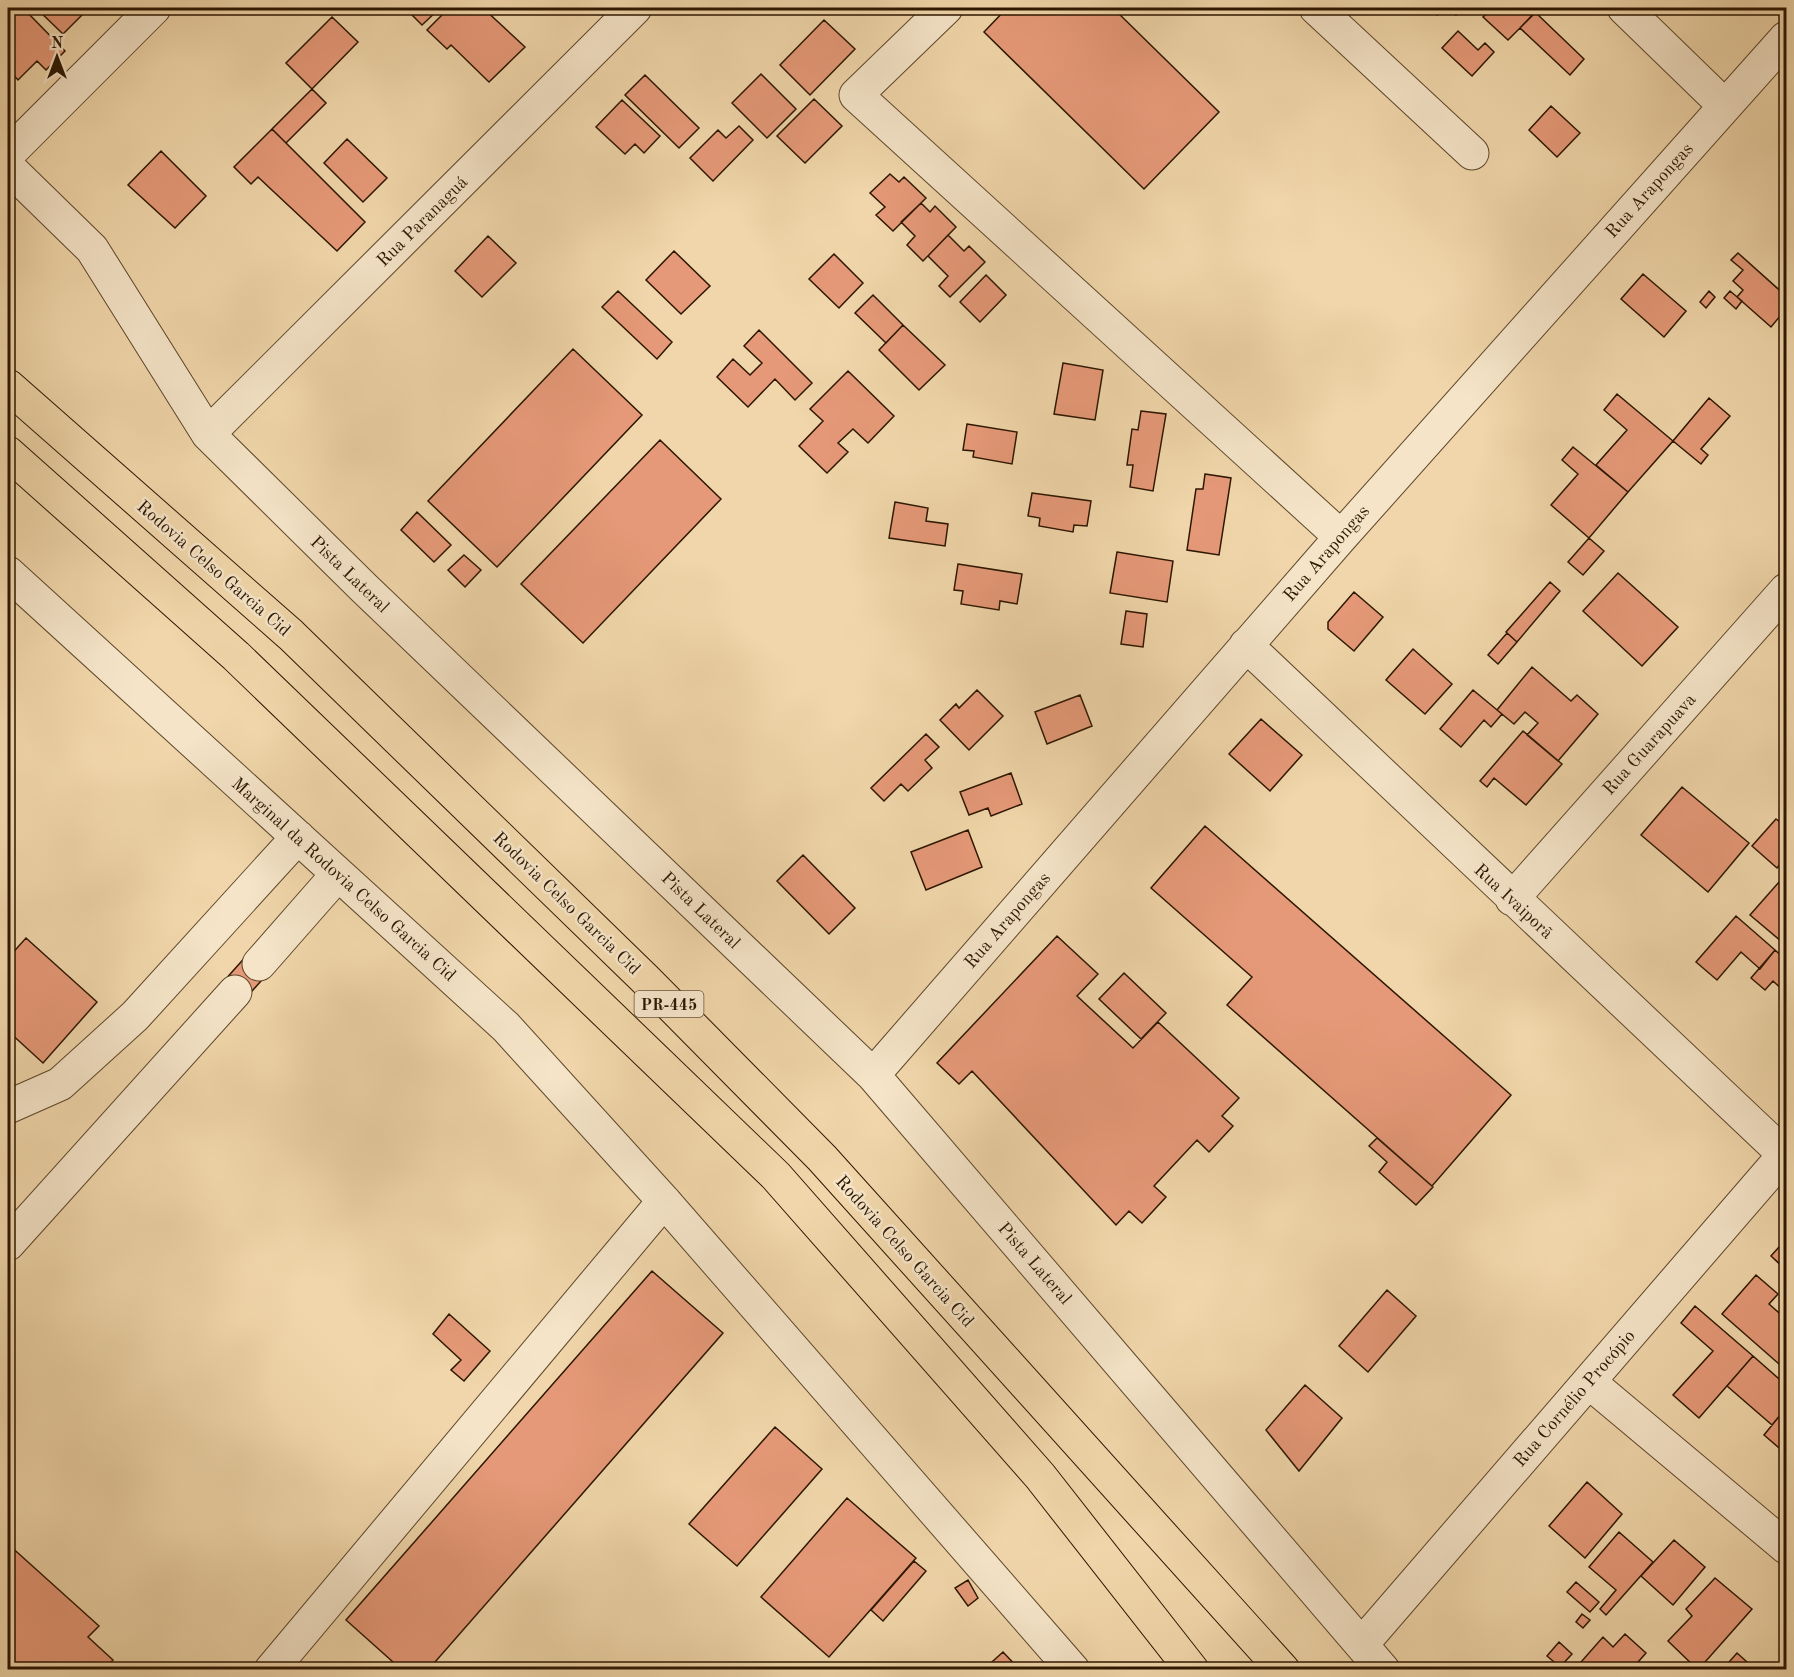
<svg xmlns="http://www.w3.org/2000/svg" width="1794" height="1677" font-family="'Old Standard TT',serif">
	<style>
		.building { fill: #e69978; stroke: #2c1600; stroke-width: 1.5 }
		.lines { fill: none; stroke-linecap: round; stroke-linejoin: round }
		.minor-casing { stroke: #5d462a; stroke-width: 35 }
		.highway-casing { stroke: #2c1600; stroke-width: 35 }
		.minor { stroke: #f5e4c8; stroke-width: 33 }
		.highway { stroke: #f0d6aa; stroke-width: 33 }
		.labels { text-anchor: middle; stroke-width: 5; stroke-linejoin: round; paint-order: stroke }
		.shield { fill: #f5e4c8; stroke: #68543c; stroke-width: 1.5 }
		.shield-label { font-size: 16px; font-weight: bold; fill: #2c1600 }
		.street-label { font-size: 18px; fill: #2c1600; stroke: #f5e4c8 }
	</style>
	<rect width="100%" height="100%" fill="#f0d6aa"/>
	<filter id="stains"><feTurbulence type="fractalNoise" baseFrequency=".00333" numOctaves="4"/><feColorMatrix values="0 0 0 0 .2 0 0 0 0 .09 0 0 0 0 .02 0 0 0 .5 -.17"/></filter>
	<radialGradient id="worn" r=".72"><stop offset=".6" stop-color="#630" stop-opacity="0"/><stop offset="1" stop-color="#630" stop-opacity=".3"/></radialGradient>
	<path class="building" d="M 8,8 L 32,8 L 27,12 L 65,51 L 46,70 L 37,61 L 18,80 L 8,69 Z
		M 36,8 L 77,8 L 83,14 L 63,34 Z
		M 405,8 L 440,8 L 422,25 Z
		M 449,8 L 483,8 L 525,47 L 489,82 L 451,45 L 447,49 L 427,30 Z
		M 1007,8 L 1113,8 L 1219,112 L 1144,189 L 984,32 Z
		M 1429,8 L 1464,8 L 1456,15 L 1444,8 L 1437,15 Z
		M 1492,8 L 1540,8 L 1508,40 L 1483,17 Z
		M 1535,12 L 1584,59 L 1570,75 L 1520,28 Z
		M 332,17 L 358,42 L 312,89 L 286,63 Z
		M 824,20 L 855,49 L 810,95 L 780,65 Z
		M 1458,31 L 1478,50 L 1485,43 L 1494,52 L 1472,76 L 1442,48 Z
		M 761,74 L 796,109 L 767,138 L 732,103 Z
		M 645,75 L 699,128 L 679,148 L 625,95 Z
		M 312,89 L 326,103 L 286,143 L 272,129 Z
		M 814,99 L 842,126 L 805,163 L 777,136 Z
		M 622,100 L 660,136 L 644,153 L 635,144 L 625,154 L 596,127 Z
		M 1551,106 L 1580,133 L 1557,157 L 1529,130 Z
		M 739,126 L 753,140 L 713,181 L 690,158 L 718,130 L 726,138 Z
		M 272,129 L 365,222 L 337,251 L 258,177 L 251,184 L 234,167 Z
		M 347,139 L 387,178 L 363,202 L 324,163 Z
		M 161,151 L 206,196 L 175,228 L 128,185 Z
		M 890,174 L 899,182 L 904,177 L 926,198 L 893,231 L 876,215 L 885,207 L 870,193 Z
		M 921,203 L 930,212 L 935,206 L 956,227 L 923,261 L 907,245 L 915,236 L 901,222 Z
		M 948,235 L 964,251 L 969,246 L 985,262 L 950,297 L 939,286 L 948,276 L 928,256 Z
		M 488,236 L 516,263 L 482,297 L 455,271 Z
		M 674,251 L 710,286 L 681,314 L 646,280 Z
		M 1738,253 L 1786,296 L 1786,309 L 1771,327 L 1737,297 L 1743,290 L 1733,281 L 1743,270 L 1731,260 Z
		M 834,254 L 863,283 L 839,308 L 809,279 Z
		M 1643,274 L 1686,311 L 1664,337 L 1621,299 Z
		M 986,275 L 1006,295 L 980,322 L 960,302 Z
		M 618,291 L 672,342 L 657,359 L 602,307 Z
		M 1709,291 L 1715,297 L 1706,308 L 1700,302 Z
		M 1730,291 L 1742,301 L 1736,309 L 1724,298 Z
		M 873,295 L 903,325 L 886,343 L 855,313 Z
		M 903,325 L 945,365 L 919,390 L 879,350 Z
		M 759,330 L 812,383 L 795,400 L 775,379 L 748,407 L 717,377 L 733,359 L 750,375 L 762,363 L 744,346 Z
		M 573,349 L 642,415 L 497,567 L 428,501 Z
		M 1063,363 L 1103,370 L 1095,420 L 1054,414 Z
		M 848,371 L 894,416 L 868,443 L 853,429 L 838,443 L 848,452 L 827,473 L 799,446 L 823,421 L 810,409 Z
		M 1617,394 L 1673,441 L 1628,492 L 1596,465 L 1627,430 L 1604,410 Z
		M 1709,398 L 1730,416 L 1701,449 L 1708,455 L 1701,464 L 1673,441 Z
		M 1141,411 L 1166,414 L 1153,491 L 1130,487 L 1133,465 L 1127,465 L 1132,429 L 1138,430 Z
		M 967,424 L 1017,432 L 1012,464 L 973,457 L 974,451 L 963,450 Z
		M 660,440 L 721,499 L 583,643 L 521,584 Z
		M 1573,447 L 1628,492 L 1589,538 L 1551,505 L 1578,474 L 1562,460 Z
		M 1205,474 L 1231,478 L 1219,555 L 1187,550 L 1196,489 L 1203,489 Z
		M 1032,493 L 1091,501 L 1087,526 L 1074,525 L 1073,532 L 1039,526 L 1040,518 L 1028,516 Z
		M 895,502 L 928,508 L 926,521 L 948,524 L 945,546 L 889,538 Z
		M 417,512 L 451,545 L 434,562 L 401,530 Z
		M 1589,538 L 1604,551 L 1583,575 L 1568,562 Z
		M 1117,552 L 1173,561 L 1167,602 L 1110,593 Z
		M 464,555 L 481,570 L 465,587 L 448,570 Z
		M 958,564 L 1022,574 L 1017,604 L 1000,601 L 999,610 L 961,604 L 963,591 L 954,590 Z
		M 1618,573 L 1678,627 L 1642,666 L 1583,611 Z
		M 1550,582 L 1560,591 L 1517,642 L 1506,632 Z
		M 1354,592 L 1383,617 L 1354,651 L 1328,629 L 1328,622 Z
		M 1126,611 L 1147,614 L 1143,647 L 1121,644 Z
		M 1507,633 L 1517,642 L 1498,664 L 1488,655 Z
		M 1413,649 L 1452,684 L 1425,714 L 1386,680 Z
		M 1532,667 L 1571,701 L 1577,695 L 1598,714 L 1558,761 L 1527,735 L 1538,723 L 1525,712 L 1514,724 L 1497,710 Z
		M 977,690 L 1003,716 L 969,750 L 940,720 L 956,704 L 959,708 Z
		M 1473,690 L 1502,714 L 1491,727 L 1484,720 L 1461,747 L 1440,729 Z
		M 1080,695 L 1092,726 L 1047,744 L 1035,712 Z
		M 1261,719 L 1302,755 L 1270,791 L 1229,754 Z
		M 1523,731 L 1562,764 L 1526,805 L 1494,778 L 1487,787 L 1480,781 Z
		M 926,734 L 939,747 L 925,760 L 932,768 L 908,791 L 901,784 L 884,801 L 871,788 Z
		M 1011,773 L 1022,804 L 991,816 L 988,808 L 969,815 L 960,792 Z
		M 1682,787 L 1749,843 L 1708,892 L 1641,835 Z
		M 1776,819 L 1786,826 L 1786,857 L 1777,868 L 1752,846 Z
		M 1205,826 L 1511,1095 L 1432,1186 L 1227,1005 L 1252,977 L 1151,888 Z
		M 968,830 L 982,867 L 926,890 L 911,852 Z
		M 803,855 L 855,908 L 829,934 L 777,881 Z
		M 1779,882 L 1786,889 L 1786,938 L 1782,942 L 1750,915 Z
		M 1736,916 L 1775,950 L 1760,969 L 1741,952 L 1717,980 L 1696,962 Z
		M 1057,936 L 1098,974 L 1077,996 L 1133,1048 L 1158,1022 L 1239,1098 L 1222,1116 L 1233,1126 L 1209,1152 L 1197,1140 L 1154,1186 L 1166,1197 L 1142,1223 L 1129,1211 L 1116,1225 L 972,1071 L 959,1084 L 937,1063 Z
		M 26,938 L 97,1002 L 43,1063 L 8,1031 L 8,958 Z
		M 1775,950 L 1786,960 L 1786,993 L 1773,981 L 1765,990 L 1751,978 Z
		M 248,954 L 269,972 L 244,1000 L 224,981 Z
		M 1124,973 L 1166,1013 L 1141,1039 L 1099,999 Z
		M 1377,1138 L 1433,1187 L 1416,1205 L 1379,1172 L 1387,1162 L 1369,1146 Z
		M 1786,1239 L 1786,1270 L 1771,1256 Z
		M 652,1271 L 723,1333 L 428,1670 L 402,1670 L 346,1620 Z
		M 1756,1275 L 1778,1294 L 1769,1304 L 1786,1319 L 1786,1355 L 1779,1364 L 1722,1314 Z
		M 1387,1290 L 1416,1316 L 1368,1372 L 1339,1346 Z
		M 1695,1306 L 1753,1356 L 1699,1418 L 1673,1395 L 1713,1351 L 1681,1323 Z
		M 449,1314 L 490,1351 L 464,1381 L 451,1370 L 461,1360 L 433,1334 Z
		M 1753,1356 L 1786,1385 L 1786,1408 L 1772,1425 L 1727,1386 Z
		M 1305,1385 L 1342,1418 L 1299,1471 L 1266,1430 Z
		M 1786,1408 L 1786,1454 L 1764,1435 Z
		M 775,1427 L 822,1469 L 737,1566 L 689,1524 Z
		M 1587,1482 L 1622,1514 L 1585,1558 L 1549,1526 Z
		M 847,1498 L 916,1558 L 829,1657 L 761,1597 Z
		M 1619,1532 L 1653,1562 L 1606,1615 L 1600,1609 L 1616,1590 L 1589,1567 Z
		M 1674,1540 L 1705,1567 L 1673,1605 L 1641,1576 Z
		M 8,1544 L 99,1626 L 88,1637 L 113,1660 L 104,1670 L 8,1670 Z
		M 914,1561 L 926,1571 L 883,1621 L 871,1610 Z
		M 1715,1578 L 1752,1609 L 1698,1670 L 1668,1641 L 1692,1616 L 1686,1609 Z
		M 968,1580 L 978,1598 L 968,1606 L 955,1588 Z
		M 1576,1582 L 1599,1602 L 1590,1612 L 1567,1592 Z
		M 1582,1614 L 1590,1620 L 1583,1628 L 1576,1622 Z
		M 1625,1634 L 1646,1653 L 1631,1670 L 1574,1670 L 1603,1637 L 1613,1647 Z
		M 1559,1642 L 1572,1654 L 1560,1667 L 1547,1656 Z
		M 1003,1652 L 1020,1670 L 983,1670 Z
		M 1737,1653 L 1756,1670 L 1722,1670 Z"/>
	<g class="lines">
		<g class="minor-casing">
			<path id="minor" d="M 946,8 L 856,95 L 1341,537
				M 1316,8 L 1472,153
				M 1624,8 L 1725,106
				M 8,154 L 154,8
				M 8,167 L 92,249 L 208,434 L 364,588 L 873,1075 L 1383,1670
				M 208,434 L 635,8
				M 8,573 L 506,1027 L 664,1201 L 1073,1670
				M 1246,645 L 1785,1155
				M 1512,899 L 1786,590
				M 259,964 L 338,874
				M 873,1075 L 1341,537 L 1786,38
				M 8,1107 L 60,1084 L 135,1016 L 298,837
				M 8,1244 L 235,992
				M 1589,1382 L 1786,1547
				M 1362,1644 L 1786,1153
				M 271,1670 L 664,1201"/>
		</g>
		<g class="highway-casing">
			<path id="highway" d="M 8,386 L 291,635 L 645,979 L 822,1158 L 1283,1670
				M 8,453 L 236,656 L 776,1176 L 1040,1476 L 1192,1670"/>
		</g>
		<use href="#minor" class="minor"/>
		<use href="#highway" class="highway"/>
	</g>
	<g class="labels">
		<rect class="shield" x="634.5" y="991" width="69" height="26" rx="4.5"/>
		<g class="shield-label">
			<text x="669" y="1010">PR-445</text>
		</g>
		<g class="street-label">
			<text transform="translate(1649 190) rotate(-48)" y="6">Rua Arapongas</text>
			<text transform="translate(422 221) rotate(-45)" y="6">Rua Paranaguá</text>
			<text transform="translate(1326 553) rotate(-49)" y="6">Rua Arapongas</text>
			<text transform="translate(214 568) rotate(41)" y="6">Rodovia Celso Garcia Cid</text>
			<text transform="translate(350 574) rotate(44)" y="6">Pista Lateral</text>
			<text transform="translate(1649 744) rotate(-48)" y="6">Rua Guarapuava</text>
			<text transform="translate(344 879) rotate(42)" y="6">Marginal da Rodovia Celso Garcia Cid</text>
			<text transform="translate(1514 901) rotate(43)" y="6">Rua Ivaiporã</text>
			<text transform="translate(567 903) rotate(44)" y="6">Rodovia Celso Garcia Cid</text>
			<text transform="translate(701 910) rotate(44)" y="6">Pista Lateral</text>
			<text transform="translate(1007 920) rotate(-49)" y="6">Rua Arapongas</text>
			<text transform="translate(905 1251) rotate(48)" y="6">Rodovia Celso Garcia Cid</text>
			<text transform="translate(1035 1263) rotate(49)" y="6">Pista Lateral</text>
			<text transform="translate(1574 1398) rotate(-49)" y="6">Rua Cornélio Procópio</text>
		</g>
	</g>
	<rect width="1794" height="1677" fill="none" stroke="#f0d6aa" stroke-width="30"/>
	<rect x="9" y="9" width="1776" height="1659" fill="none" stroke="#2c1600" stroke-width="3"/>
	<rect x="15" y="15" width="1764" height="1647" fill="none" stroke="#2c1600" stroke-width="1.5"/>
	<g transform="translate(57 57)" stroke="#f5e4c8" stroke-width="4.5" paint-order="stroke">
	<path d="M0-4.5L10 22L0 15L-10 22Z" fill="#2c1600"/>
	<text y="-9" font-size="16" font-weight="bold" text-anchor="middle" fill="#2c1600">N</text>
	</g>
	<rect width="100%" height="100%" filter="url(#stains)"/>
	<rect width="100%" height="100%" fill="url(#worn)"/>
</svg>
